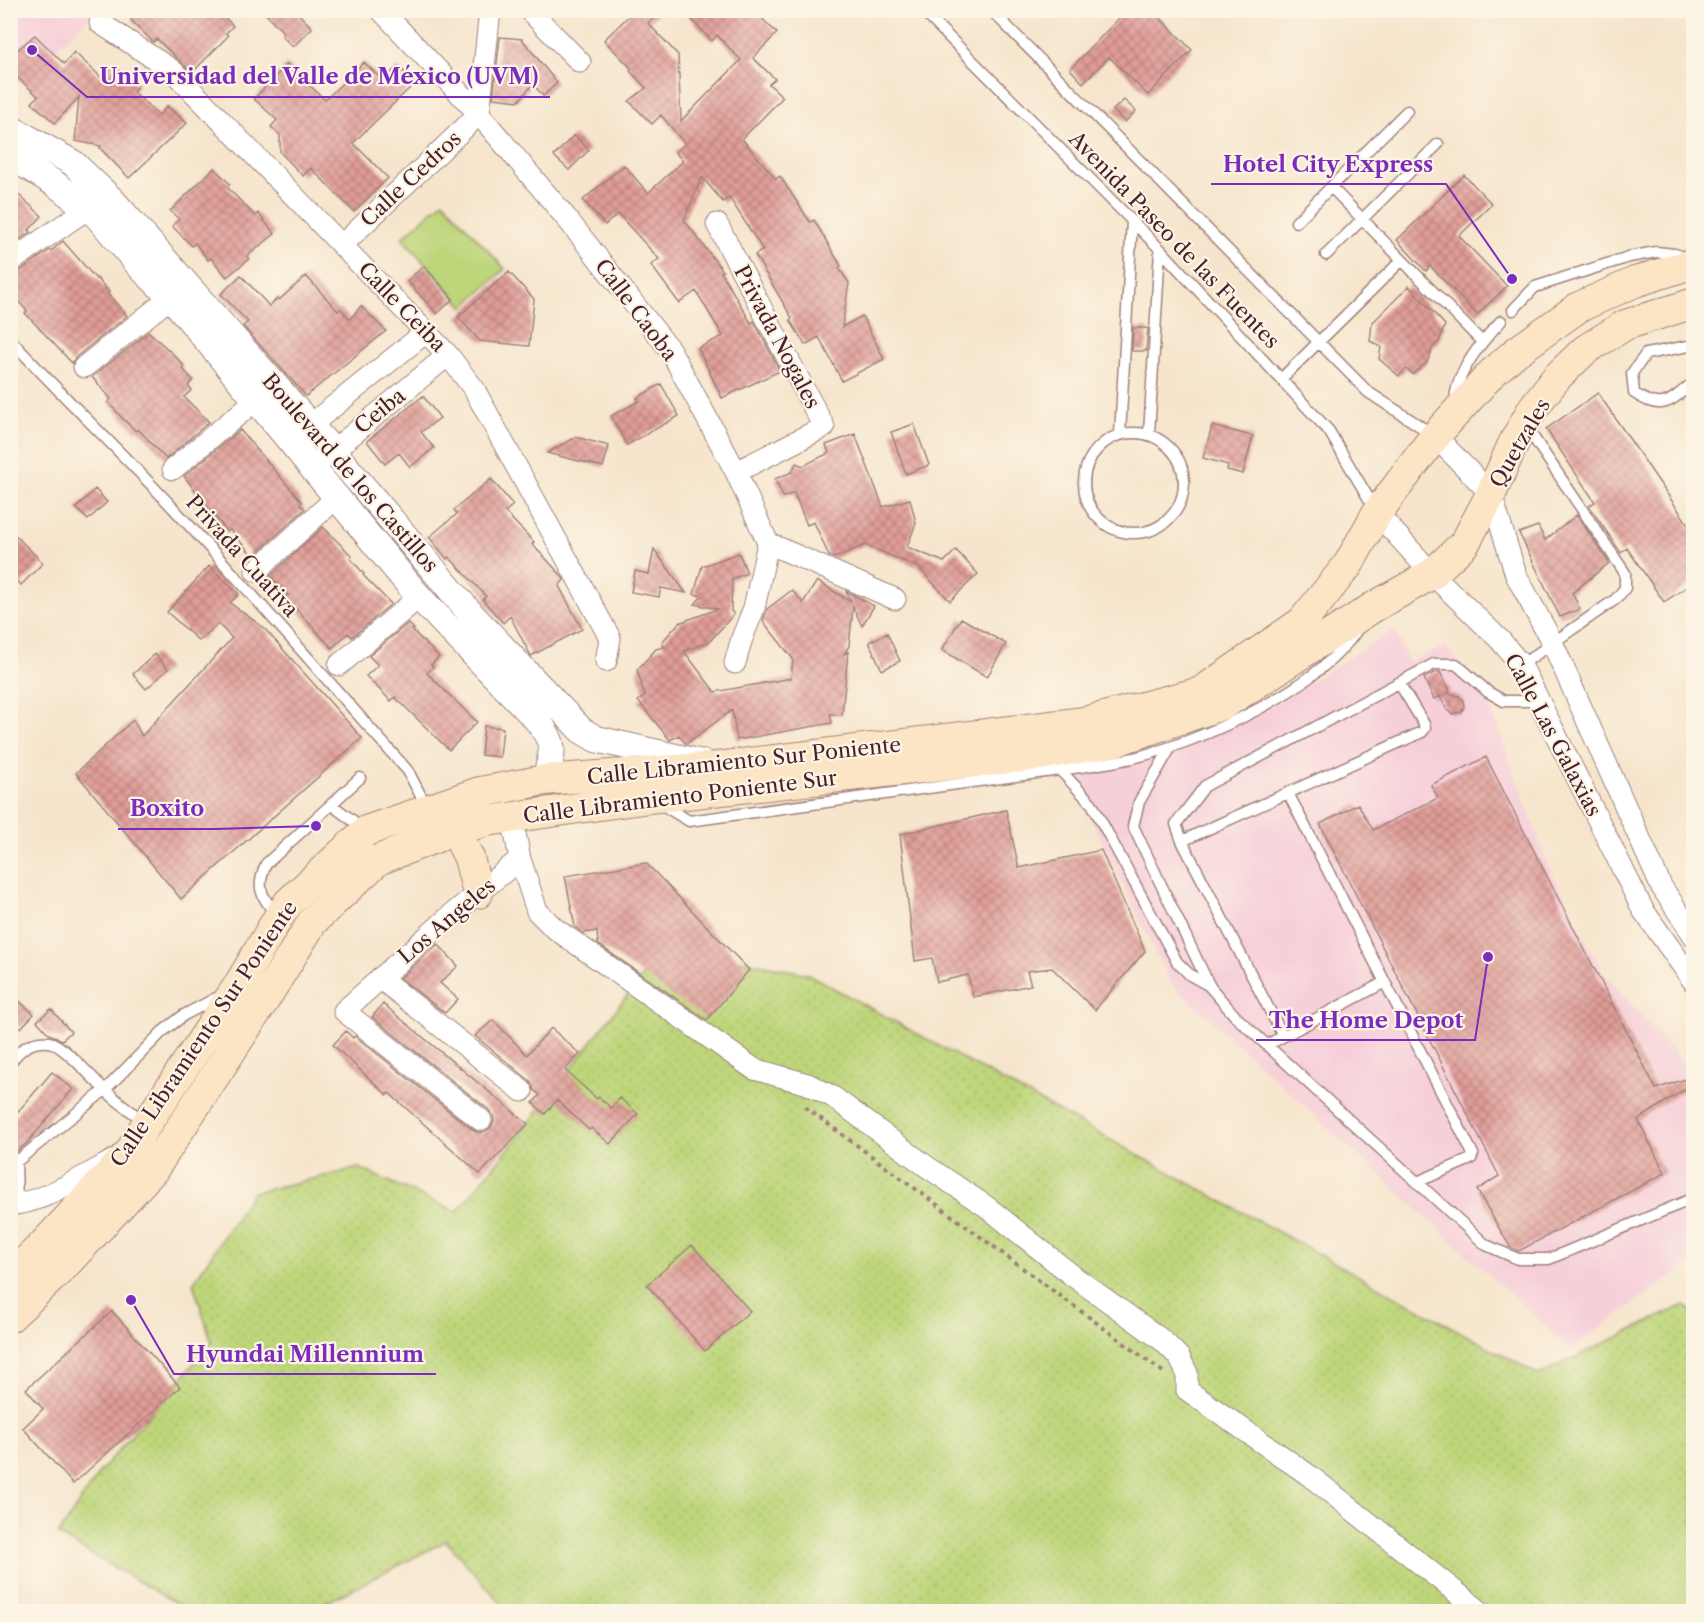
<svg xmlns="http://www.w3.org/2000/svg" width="1704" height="1622" font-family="'Libre Caslon Text',serif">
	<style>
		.built { fill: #f6cfd9 }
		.grass { fill: url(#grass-dots); stroke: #847a52; stroke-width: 1.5 }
		.pitch { fill: #bed67a; stroke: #847a52; stroke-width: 1.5 }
		.building { fill: url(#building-cross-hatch) }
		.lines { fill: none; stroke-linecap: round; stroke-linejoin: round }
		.service-casing { stroke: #a0827c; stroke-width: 13 }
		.minor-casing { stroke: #a0827c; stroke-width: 23 }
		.tertiary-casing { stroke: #a0827c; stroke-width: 28 }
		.secondary-casing { stroke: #a0827c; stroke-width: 32 }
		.path { stroke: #a0827c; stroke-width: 4; stroke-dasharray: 4.5 4.5; stroke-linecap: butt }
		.service { stroke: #fff; stroke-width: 10 }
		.minor { stroke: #fff; stroke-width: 21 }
		.tertiary { stroke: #fff; stroke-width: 26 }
		.secondary { stroke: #fce5c4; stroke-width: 30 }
		.labels { text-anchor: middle; stroke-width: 4.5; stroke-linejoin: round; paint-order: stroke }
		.street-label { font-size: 21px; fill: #4a1f2b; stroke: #fcf5e5 }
		.leader { fill: none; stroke: #7b2cbf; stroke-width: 2 }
		.callout-dot { fill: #7b2cbf; stroke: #fcf5e5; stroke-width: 2 }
		.callout-label { font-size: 22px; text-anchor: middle; font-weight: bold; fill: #7b2cbf; stroke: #fcf5e5; stroke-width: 4.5; stroke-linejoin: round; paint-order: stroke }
	</style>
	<defs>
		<pattern id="grass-dots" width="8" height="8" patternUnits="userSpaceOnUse" patternTransform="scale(1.5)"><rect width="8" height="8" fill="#bed67a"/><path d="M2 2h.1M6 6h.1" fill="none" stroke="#a5b76a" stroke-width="1.8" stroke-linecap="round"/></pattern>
		<pattern id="building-cross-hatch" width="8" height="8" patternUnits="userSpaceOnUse" patternTransform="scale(1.5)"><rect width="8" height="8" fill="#e09d98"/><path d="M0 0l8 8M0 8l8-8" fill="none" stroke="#b87f7c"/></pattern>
	</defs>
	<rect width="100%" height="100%" fill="#fcf5e5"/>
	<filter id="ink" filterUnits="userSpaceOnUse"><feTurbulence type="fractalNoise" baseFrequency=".0167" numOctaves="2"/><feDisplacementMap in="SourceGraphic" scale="12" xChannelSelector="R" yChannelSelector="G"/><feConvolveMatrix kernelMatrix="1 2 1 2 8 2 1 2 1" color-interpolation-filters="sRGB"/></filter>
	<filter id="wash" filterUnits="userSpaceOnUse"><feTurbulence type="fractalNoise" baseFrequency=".008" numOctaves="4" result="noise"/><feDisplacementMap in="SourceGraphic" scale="24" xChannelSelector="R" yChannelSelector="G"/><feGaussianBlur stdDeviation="1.35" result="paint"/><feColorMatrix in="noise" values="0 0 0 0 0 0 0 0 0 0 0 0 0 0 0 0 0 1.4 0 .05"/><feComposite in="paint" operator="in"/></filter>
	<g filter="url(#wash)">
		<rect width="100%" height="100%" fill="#f6e5cc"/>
		<path class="built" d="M 11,11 L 97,11 L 11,90 Z
			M 1393,630 L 1409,662 L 1446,646 L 1486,696 L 1548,865 L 1603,973 L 1693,1073 L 1693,1261 L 1570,1349 L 1170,983 L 1070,775 L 1077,772 L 1138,764 L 1176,751 L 1262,713 Z"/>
		<path class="grass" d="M 666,945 L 808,974 L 1539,1375 L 1684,1305 L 1693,1313 L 1693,1611 L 508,1611 L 446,1541 L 310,1611 L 191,1612 L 58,1535 L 99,1473 L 212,1343 L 193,1283 L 252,1193 L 359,1168 L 457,1212 L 528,1124 Z"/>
		<path class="pitch" d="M 443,201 L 505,269 L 464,307 L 402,238 Z"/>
		<g id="blocks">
			<path class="building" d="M 141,10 L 218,10 L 233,26 L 226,33 L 228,36 L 192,73 L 157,39 L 153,42 L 131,20 Z
				M 262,10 L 295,10 L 312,28 L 293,47 L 282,36 L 284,33 Z
				M 635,10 L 662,10 L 648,23 L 678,55 L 681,121 L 741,60 L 717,35 L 712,41 L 683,10 L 753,10 L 777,33 L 753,58 L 775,79 L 769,84 L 783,97 L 742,139 L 776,179 L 780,176 L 810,222 L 814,220 L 841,266 L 839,268 L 849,283 L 842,327 L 862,316 L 884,359 L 842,381 L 819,337 L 805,345 L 790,320 L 792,318 L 755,255 L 763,250 L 729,197 L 723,202 L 702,177 L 684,220 L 723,271 L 721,272 L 751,323 L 754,321 L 780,371 L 722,398 L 698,348 L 723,336 L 696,291 L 679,303 L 651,265 L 659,259 L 618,214 L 605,225 L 583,200 L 624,165 L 648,193 L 683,161 L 675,152 L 685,144 L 661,115 L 652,124 L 629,101 L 646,88 L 630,71 L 632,69 L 604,40 Z
				M 1127,10 L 1152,10 L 1192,50 L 1148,95 L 1109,57 L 1083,83 L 1070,69 Z
				M 35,35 L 64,64 L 74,52 L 103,79 L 114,66 L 138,85 L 133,92 L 159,115 L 167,106 L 187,123 L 129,178 L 100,148 L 101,146 L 75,141 L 79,97 L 55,123 L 32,103 L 38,96 L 10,71 L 10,56 Z
				M 500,37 L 522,39 L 557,83 L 543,96 L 533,84 L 519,101 L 493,98 Z
				M 364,62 L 383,81 L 398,66 L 415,83 L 353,143 L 388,178 L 354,212 L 311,168 L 303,176 L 280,152 L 280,135 L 271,127 L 277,120 L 254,99 L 287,64 L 325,100 Z
				M 1124,100 L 1136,111 L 1125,122 L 1113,110 Z
				M 574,135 L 589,150 L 569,170 L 554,156 Z
				M 214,168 L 230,184 L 227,187 L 255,216 L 258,213 L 275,234 L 247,256 L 249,259 L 227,277 L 211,258 L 208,260 L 195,243 L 192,246 L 172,226 L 179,219 L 170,211 Z
				M 1464,175 L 1492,204 L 1459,236 L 1507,286 L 1477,315 L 1430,266 L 1426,271 L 1397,240 Z
				M 10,187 L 42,216 L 29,230 L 31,232 L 10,246 Z
				M 63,241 L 96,279 L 97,278 L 109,292 L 107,293 L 127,316 L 76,357 L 72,363 L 25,313 L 27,311 L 10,292 L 10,275 L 17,273 L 50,250 L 51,251 Z
				M 424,266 L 453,299 L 437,314 L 407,281 Z
				M 509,272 L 534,299 L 529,346 L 480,341 L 458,317 Z
				M 241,275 L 269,306 L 278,298 L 279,300 L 306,276 L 338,311 L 341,309 L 350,319 L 361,306 L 386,331 L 306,396 L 250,334 L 243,326 L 248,322 L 221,294 Z
				M 1409,286 L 1445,325 L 1439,342 L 1434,345 L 1427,362 L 1413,374 L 1406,369 L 1399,376 L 1379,359 L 1381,347 L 1370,341 L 1372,323 Z
				M 1133,328 L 1148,328 L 1146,351 L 1132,351 Z
				M 149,332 L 174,355 L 184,366 L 182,368 L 193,380 L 188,386 L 192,390 L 184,397 L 209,422 L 166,459 L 138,429 L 136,431 L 123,419 L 108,402 L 111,399 L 92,377 Z
				M 661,384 L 679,416 L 627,445 L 611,416 L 639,401 L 637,398 Z
				M 1598,393 L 1694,533 L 1694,582 L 1664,602 L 1627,548 L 1621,553 L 1589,506 L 1595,502 L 1546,429 Z
				M 423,396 L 440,418 L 421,432 L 434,448 L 410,467 L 399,453 L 385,464 L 367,441 Z
				M 914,424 L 929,465 L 906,474 L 891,432 Z
				M 1212,426 L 1253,436 L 1243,474 L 1227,470 L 1228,465 L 1203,458 Z
				M 240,430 L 302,502 L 300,504 L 305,509 L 253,556 L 230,530 L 227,532 L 184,476 Z
				M 855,434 L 883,507 L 910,499 L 916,523 L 907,547 L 944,562 L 956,550 L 978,574 L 950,601 L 918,567 L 865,545 L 834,558 L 829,556 L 814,522 L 807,525 L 794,493 L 783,497 L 775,479 L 792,472 L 796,463 L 803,466 L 829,453 L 826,445 Z
				M 576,437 L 609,446 L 603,467 L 547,453 Z
				M 491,479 L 513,505 L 505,512 L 534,542 L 532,544 L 562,576 L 564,580 L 559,586 L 582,629 L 531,656 L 510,616 L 503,623 L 483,600 L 486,596 L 449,557 L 447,559 L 429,537 L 457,514 L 454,510 Z
				M 95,489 L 107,502 L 88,520 L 76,508 Z
				M 1577,515 L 1609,563 L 1572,593 L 1580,609 L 1560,617 L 1519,533 L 1538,526 L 1545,540 Z
				M 323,527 L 352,556 L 350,558 L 364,574 L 363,575 L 391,604 L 352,637 L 348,633 L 332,648 L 296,609 L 294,611 L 283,600 L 288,595 L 270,576 Z
				M 10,530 L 43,563 L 21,585 L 10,575 Z
				M 654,549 L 686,593 L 661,588 L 659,597 L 631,592 L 635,571 L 649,574 Z
				M 739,553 L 747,573 L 732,579 L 731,611 L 734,614 L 709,642 L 684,651 L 715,692 L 791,678 L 793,659 L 763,621 L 767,609 L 792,590 L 803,603 L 817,581 L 851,602 L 846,591 L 874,606 L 862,626 L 853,607 L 849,646 L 844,654 L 848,652 L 842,715 L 830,714 L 832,723 L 737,740 L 732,710 L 686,744 L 679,735 L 670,740 L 638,701 L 645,696 L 637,670 L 656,649 L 664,647 L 662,642 L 679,623 L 718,609 L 695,604 L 702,596 L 694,594 L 702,566 Z
				M 209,566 L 239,594 L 230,603 L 264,628 L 362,738 L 181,899 L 76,773 L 133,720 L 142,736 L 232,638 L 218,624 L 199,641 L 167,612 Z
				M 961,618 L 1006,644 L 987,677 L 942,650 Z
				M 408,623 L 414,629 L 412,630 L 439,657 L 431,665 L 433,667 L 427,673 L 477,722 L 449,750 L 395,697 L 391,701 L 366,676 L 378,665 L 369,656 Z
				M 887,633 L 900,661 L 882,670 L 869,642 Z
				M 155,654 L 168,669 L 146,689 L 133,674 Z
				M 1436,672 L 1440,672 L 1450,691 L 1447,693 L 1459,696 L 1463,700 L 1464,707 L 1461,712 L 1452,714 L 1447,710 L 1440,696 L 1434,699 L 1424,678 Z
				M 484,726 L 503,728 L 500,757 L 481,755 Z
				M 1486,757 L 1656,1089 L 1694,1076 L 1694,1083 L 1638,1120 L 1665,1173 L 1519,1251 L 1510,1247 L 1477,1190 L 1499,1176 L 1320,824 L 1358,804 L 1373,830 L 1438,798 L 1431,785 Z
				M 1006,810 L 1019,868 L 1101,850 L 1145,951 L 1095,1010 L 1052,968 L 1027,971 L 1031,985 L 973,997 L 968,975 L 937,982 L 932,958 L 915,961 L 900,834 Z
				M 646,863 L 749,970 L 707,1020 L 598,944 L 597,931 L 583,933 L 575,927 L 565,876 Z
				M 438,944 L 458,966 L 440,983 L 458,999 L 445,1013 L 400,978 Z
				M 18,1000 L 34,1014 L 21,1028 L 10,1019 L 10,1008 Z
				M 383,1004 L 528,1124 L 480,1174 L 389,1093 L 387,1095 L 333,1045 L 346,1031 L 353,1038 L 355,1036 L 473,1130 L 480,1133 L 491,1128 L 494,1121 L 493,1115 L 489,1110 L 372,1017 Z
				M 51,1009 L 71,1032 L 62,1040 L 49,1034 L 37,1021 Z
				M 493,1020 L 527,1055 L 551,1028 L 580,1054 L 565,1070 L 597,1099 L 599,1097 L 611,1108 L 620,1098 L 638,1114 L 610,1144 L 591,1128 L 589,1130 L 557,1100 L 545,1114 L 533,1103 L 540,1095 L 534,1090 L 530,1081 L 475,1036 Z
				M 52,1072 L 73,1089 L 27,1143 L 17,1151 L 10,1147 L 10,1121 Z
				M 692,1245 L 750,1311 L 705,1351 L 647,1285 Z
				M 112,1311 L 180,1387 L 73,1484 L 23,1428 L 43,1409 L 26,1389 Z"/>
		</g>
	</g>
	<g filter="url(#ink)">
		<use href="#blocks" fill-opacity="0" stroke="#a0827c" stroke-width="1.5"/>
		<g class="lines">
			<g class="service-casing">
				<path id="service" d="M 922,10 L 1160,249 L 1329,431 L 1376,511
					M 991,10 L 1368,392 L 1432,434
					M 1331,187 L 1481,341
					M 1296,222 L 1407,111
					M 1326,255 L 1438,144
					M 1513,310 L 1535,287 L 1629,257 L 1656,252 L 1675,254 L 1688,259
					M 10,339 C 58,392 110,441 159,493 C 244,583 325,678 408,771 L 427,808
					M 1694,345 L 1646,354 L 1632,373 L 1634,393 C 1663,413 1670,401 1694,382
					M 1281,379 L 1402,260
					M 1455,402 C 1455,373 1482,341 1501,321
					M1084 483a50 50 0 1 1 100 0a50 50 0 1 1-100 0Z
					M 1120,434 L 1132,221
					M 1149,434 L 1160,249
					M 1521,665 L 1616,599 L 1625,588 L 1625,573 L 1527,428
					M 1171,747 L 1139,802 L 1133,826 L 1210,987 L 1236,1017 L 1486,1245 L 1518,1259 L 1549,1259 L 1694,1198
					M 1056,767 L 1060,770 C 1086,766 1112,763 1137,757 C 1205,740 1318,689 1357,630
					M 1288,793 L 1473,1154 L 1471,1159 L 1417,1182
					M 659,803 L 689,821 L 1060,770 L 1092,804 L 1177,962 L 1190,975 L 1210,986
					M 332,805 L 364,829
					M 1182,841 L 1422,732 L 1425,728 L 1424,724 L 1399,683
					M 277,916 C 262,896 255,889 266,864 L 360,778
					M 1283,1036 L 1182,841 L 1176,824 L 1205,786 L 1434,664 L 1456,664 L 1488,692 L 1504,701 L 1538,701
					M 1267,1045 L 1385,982
					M 10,1063 C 20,1049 31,1040 49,1042 C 63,1044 94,1080 105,1090 C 118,1102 132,1112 146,1123
					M 10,1154 L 16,1162 L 17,1204
					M 16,1162 L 105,1090 L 162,1032 L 184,1015 L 222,995"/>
			</g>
			<g class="minor-casing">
				<path id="minor" d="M 381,10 L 479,114 L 568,220 L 670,350 L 736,472 L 768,543 L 754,608 L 742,638 L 735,663
					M 529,10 L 580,62
					M 100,23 L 172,70 L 448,355 L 474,389 L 610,638 L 606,661
					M 717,224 L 824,427 L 736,472
					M 342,245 L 479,114 L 490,10
					M 10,262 L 87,209
					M 84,367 L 171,297
					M 298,435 L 426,332
					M 1435,436 L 1491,494 L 1516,575 L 1552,642 L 1661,886 L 1694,936
					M 322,460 L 448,355
					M 173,469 L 256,400
					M 1377,513 L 1432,574 L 1500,640 L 1521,665 L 1643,910 L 1694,982
					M 768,543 L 895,599
					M 256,571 L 337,497
					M 339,665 L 419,597
					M 512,818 L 520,859 L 537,911 L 554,928 L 754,1069 L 808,1084 L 833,1097 L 926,1166 L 987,1207 L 1073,1276 L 1162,1340 L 1179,1357 L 1187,1373 L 1187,1390 L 1310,1476 L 1481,1612
					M 380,978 L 522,1091
					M 481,1120 L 344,1011 L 450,916 L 520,859
					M 10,1204 C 40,1205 89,1173 116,1159"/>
			</g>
			<g class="tertiary-casing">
				<path id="tertiary" d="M 10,128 L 73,163 L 114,202 L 332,450 L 472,615 L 581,730 L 596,739 L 702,763
					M 10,156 L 54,183 L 97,216 L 143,270 L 171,297 L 419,597 L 537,720 C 557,746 553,750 545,780"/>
			</g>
			<g class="secondary-casing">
				<path id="secondary" d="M 455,830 L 469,858 L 478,893
					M 10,1276 L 41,1247 L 130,1152 L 147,1123 L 238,986 L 278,918 L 289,902 L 366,831 L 480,792 L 545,780 L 717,767 L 1084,722 L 1201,692 L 1302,622 L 1348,565 L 1377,513 L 1435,436 L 1492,373 L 1516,352 L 1579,307 L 1635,282 L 1694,263
					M 10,1317 L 62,1268 L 153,1170 L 263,1002 L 313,921 L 378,860 L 455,830 L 487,821 L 649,798 L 1039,755 L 1113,742 L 1224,704 L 1372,608 L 1432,574 L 1465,543 L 1491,494 L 1513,444 L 1533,408 L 1557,377 L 1585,350 L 1625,325 L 1694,303"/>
			</g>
			<path class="path" d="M 805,1107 L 1163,1372"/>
			<use href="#service" class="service"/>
			<use href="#minor" class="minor"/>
			<use href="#tertiary" class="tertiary"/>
			<use href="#secondary" class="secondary"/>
		</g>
	</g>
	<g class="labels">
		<g class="street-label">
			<text transform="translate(411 179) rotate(-43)" y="7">Calle Cedros</text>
			<text transform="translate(1174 240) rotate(46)" y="7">Avenida Paseo de las Fuentes</text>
			<text transform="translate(402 307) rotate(46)" y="7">Calle Ceiba</text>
			<text transform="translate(636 310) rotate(53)" y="7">Calle Caoba</text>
			<text transform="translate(777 337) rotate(62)" y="7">Privada Nogales</text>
			<text transform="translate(380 411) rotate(-39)" y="7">Ceiba</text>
			<text transform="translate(1520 443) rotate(-60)" y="7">Quetzales</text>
			<text transform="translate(350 473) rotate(49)" y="7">Boulevard de los Castillos</text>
			<text transform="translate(242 556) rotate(48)" y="7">Privada Cuativa</text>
			<text transform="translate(1553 735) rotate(62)" y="7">Calle Las Galaxias</text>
			<text transform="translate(744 761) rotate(-6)" y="7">Calle Libramiento Sur Poniente</text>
			<text transform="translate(680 797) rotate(-7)" y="7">Calle Libramiento Poniente Sur</text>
			<text transform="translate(447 921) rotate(-40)" y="7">Los Angeles</text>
			<text transform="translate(204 1034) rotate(-56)" y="7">Calle Libramiento Sur Poniente</text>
		</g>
	</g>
	<path class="leader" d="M32 50L87 97H550M1512 279L1446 184H1211M316 826L216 829H118M1488 957L1475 1040H1256M131 1300L174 1374H436"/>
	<g class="callout-dot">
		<circle cx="32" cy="50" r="6"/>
		<circle cx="1512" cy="279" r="6"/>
		<circle cx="316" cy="826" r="6"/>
		<circle cx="1488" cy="957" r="6"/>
		<circle cx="131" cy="1300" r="6"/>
	</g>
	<g class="callout-label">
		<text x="319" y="84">Universidad del Valle de México (UVM)</text>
		<text x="1328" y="172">Hotel City Express</text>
		<text x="167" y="816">Boxito</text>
		<text x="1366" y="1028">The Home Depot</text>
		<text x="305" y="1362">Hyundai Millennium</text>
	</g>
	<rect width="1704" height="1622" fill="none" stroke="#fcf5e5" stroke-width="36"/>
</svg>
